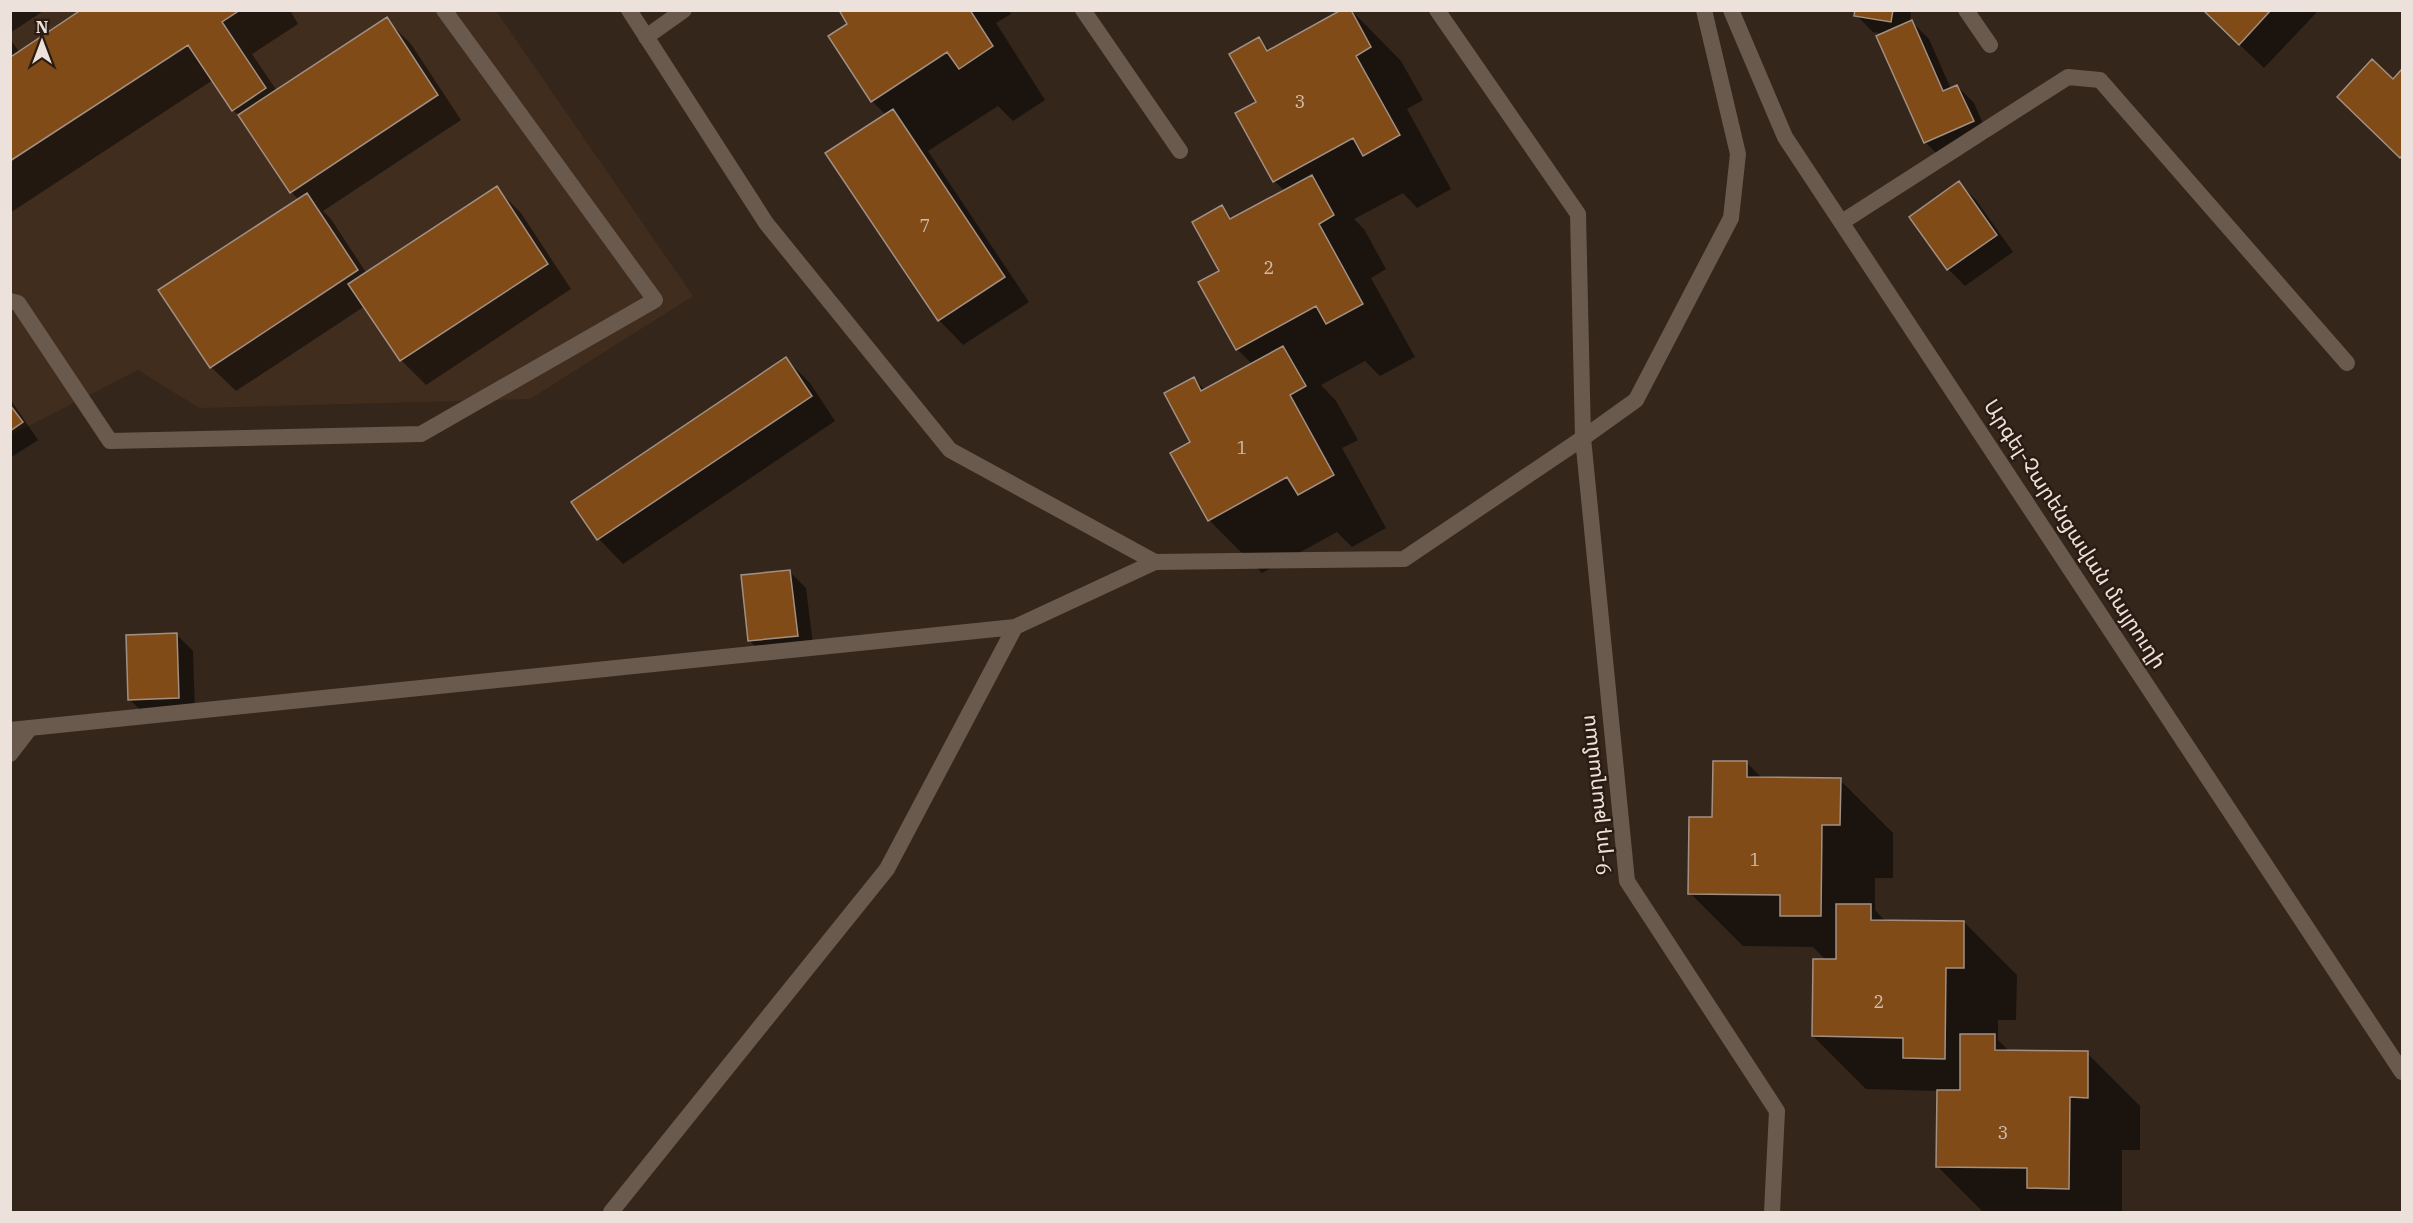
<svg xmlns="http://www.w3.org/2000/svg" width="2413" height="1223" font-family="'IBM Plex Serif','Noto Sans Armenian',serif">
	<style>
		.built { fill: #412d1e }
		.shadow { fill: #0007 }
		.building { fill: #814b17; stroke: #a29083; stroke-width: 1.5 }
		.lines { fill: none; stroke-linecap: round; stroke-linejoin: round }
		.service { stroke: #6a5a4d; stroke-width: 16 }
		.minor { stroke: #6a5a4d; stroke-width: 16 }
		.secondary { stroke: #6a5a4d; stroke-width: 16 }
		.labels { text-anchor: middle; stroke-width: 5; stroke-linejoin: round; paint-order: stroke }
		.number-label { font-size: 18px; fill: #d1bcaa }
		.street-label { font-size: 21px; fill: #ece2db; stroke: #2a1c12 }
	</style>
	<rect width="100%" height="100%" fill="#34261b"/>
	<path class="built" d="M 11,11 L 496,11 L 693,296 L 530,399 L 199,408 L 138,370 L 11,435 Z"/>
	<path class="shadow" d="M 10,10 L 45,10 L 10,33 Z
		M 84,10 L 290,10 L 298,24 L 252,54 L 277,91 L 386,19 L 411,44 L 461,120 L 323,211 L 331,219 L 367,274 L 496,188 L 521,213 L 571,289 L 426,385 L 401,360 L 365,306 L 236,391 L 211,367 L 299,200 L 291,192 L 244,120 L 233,110 L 213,80 L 10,213 L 10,39 L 20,53 Z
		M 841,10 L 1009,10 L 1011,14 L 996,23 L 1045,100 L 1013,121 L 998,106 L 928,151 L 1029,302 L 963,345 L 939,320 L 886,115 L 872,101 L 850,24 Z
		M 1351,10 L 1401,61 L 1423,100 L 1407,109 L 1451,189 L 1417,208 L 1403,193 L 1354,219 L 1364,229 L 1386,269 L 1371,278 L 1415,357 L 1380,376 L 1365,361 L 1321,385 L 1336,401 L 1358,440 L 1342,448 L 1386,528 L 1352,547 L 1337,532 L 1262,573 L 1209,520 L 1192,443 L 1193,378 L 1205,390 L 1252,364 L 1237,349 L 1221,271 L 1222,207 L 1233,219 L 1285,191 L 1274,181 L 1258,103 L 1259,39 L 1270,51 Z
		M 1856,10 L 1911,10 L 1910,23 L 1912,22 L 1929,39 L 1951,89 L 1957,86 L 1974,103 L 1989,138 L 1942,159 L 1925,142 L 1885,34 L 1873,32 L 1856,15 Z
		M 2203,10 L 2319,10 L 2264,68 Z
		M 2402,71 L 2402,159 L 2355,114 Z
		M 1959,183 L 1976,200 L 2013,252 L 1965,286 L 1948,269 Z
		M 786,359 L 810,383 L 835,421 L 623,564 L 599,539 L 573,502 Z
		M 10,399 L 38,440 L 10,458 Z
		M 789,571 L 806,588 L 814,652 L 766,657 L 750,641 Z
		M 176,634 L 193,651 L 195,714 L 147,716 L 130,700 Z
		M 1747,763 L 1763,779 L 1840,780 L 1893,833 L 1893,878 L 1875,878 L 1875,910 L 1886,922 L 1964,922 L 2017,975 L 2016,1020 L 1998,1020 L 1998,1040 L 2010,1052 L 2087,1053 L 2140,1106 L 2140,1150 L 2122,1150 L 2122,1212 L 1983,1212 L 1937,1166 L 1938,1091 L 1866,1089 L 1813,1036 L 1827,961 L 1813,947 L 1743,946 L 1690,893 L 1714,818 Z"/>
	<path class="building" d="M 81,10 L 240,10 L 222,22 L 266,88 L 232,111 L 188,45 L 10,161 L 10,53 L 12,56 Z
		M 839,10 L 970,10 L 993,46 L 959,69 L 947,52 L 871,102 L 828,36 L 847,24 Z
		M 1341,10 L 1351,10 L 1371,47 L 1356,56 L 1400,135 L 1363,156 L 1353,138 L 1273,182 L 1235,113 L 1256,102 L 1229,54 L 1259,37 L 1267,51 Z
		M 1855,10 L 1893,10 L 1891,22 L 1854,16 Z
		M 2203,10 L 2271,10 L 2239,45 Z
		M 387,17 L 438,95 L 290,193 L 238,115 Z
		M 1912,20 L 1943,91 L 1957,85 L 1974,121 L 1924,143 L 1876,36 Z
		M 2372,59 L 2393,79 L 2402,69 L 2402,156 L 2400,158 L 2337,97 Z
		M 893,109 L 1005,277 L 938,321 L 825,153 Z
		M 1312,175 L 1334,215 L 1319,224 L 1363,304 L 1326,324 L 1316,306 L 1236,350 L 1198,282 L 1219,271 L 1192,222 L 1222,205 L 1230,219 Z
		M 1959,181 L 1997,235 L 1947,270 L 1909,217 Z
		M 497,186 L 548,264 L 400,361 L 348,284 Z
		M 307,193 L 358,270 L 210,368 L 158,290 Z
		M 1283,346 L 1306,386 L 1290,395 L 1334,475 L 1298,495 L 1287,477 L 1208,521 L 1170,453 L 1190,442 L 1164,393 L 1194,377 L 1201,391 Z
		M 786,357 L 812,396 L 597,540 L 571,502 Z
		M 10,405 L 23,422 L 10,431 Z
		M 790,570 L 798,636 L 748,641 L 741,575 Z
		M 177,633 L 179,698 L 128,700 L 126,635 Z
		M 1713,761 L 1747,761 L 1747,777 L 1841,778 L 1840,825 L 1822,825 L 1821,916 L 1780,916 L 1780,895 L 1688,894 L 1689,817 L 1712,817 Z
		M 1836,904 L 1871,904 L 1871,920 L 1964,921 L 1964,968 L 1946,968 L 1945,1059 L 1903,1058 L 1903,1038 L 1812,1036 L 1813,959 L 1836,959 Z
		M 1960,1034 L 1995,1034 L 1995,1050 L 2088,1051 L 2088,1098 L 2070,1097 L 2069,1189 L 2027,1188 L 2027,1168 L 1936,1167 L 1937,1090 L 1960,1090 Z"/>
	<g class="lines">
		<path class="service" d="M 1083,10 L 1180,151
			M 1966,10 L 1990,45
			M 646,37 L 684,10
			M 1842,222 L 2068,77 L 2100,80 L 2347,363
			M 10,301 L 18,303 L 110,441 L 421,434 L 655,300 L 444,10"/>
		<path class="minor" d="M 629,10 L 766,223 L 950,450 L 1155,562 L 1404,559 L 1583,438 L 1636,400 L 1731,218 L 1738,154 L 1704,10
			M 1437,10 L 1578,214 L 1583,438 L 1627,881 L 1777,1111 L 1772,1212
			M 10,730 L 1015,627 L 1155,562
			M 10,754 L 30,728
			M 611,1212 L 887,869 L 1015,627"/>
		<path class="secondary" d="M 1731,10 L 1785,137 L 2402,1072"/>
	</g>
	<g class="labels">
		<g class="number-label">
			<text x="1300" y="108">3</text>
			<text x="925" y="232">7</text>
			<text x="1269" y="274">2</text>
			<text x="1242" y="454">1</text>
			<text x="1755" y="866">1</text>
			<text x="1879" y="1008">2</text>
			<text x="2003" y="1139">3</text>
		</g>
		<g class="street-label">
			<text transform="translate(2075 534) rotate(57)" y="7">Արգել-Չարենցավան մայրուղի</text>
			<text transform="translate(1596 795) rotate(-96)" y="7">9-րդ թաղամաս</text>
		</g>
	</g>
	<rect width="2413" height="1223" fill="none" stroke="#ece2db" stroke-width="24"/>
	<g transform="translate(42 42)" stroke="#2a1c12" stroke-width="4.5" paint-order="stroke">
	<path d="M0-4.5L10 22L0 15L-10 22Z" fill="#ece2db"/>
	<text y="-9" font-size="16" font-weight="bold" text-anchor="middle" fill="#ece2db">N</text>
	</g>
</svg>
